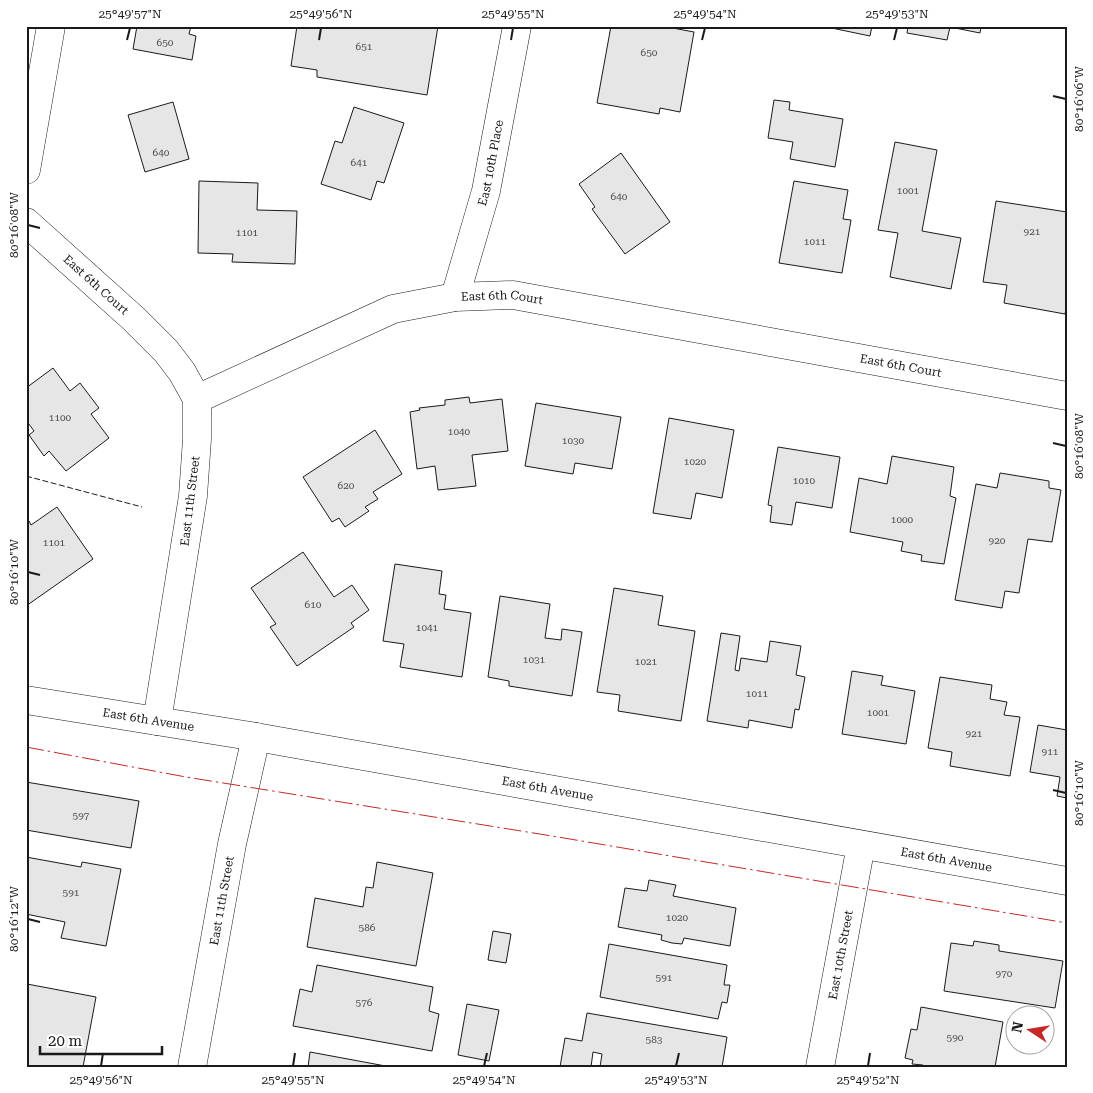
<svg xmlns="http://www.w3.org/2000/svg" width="1093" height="1093" font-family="'Roboto Serif',serif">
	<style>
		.building { fill: #e6e6e6; stroke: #1a1a1a }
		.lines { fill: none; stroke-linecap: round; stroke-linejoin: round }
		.minor-casing { stroke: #1a1a1a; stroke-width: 29 }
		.minor { stroke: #fff; stroke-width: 28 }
		.fence { stroke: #1a1a1a; stroke-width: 1; stroke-dasharray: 6 2.5; stroke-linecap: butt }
		.power { stroke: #c62828; stroke-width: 1; stroke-dasharray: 18 4 2.5 4; stroke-linecap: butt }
		.ticks { fill: none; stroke: #1a1a1a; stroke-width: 2 }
		.labels { text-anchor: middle; stroke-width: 4; stroke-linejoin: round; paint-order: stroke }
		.number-label { font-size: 10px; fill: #4d4d4d }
		.street-label { font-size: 12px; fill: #1a1a1a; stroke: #fff }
		.neatline { fill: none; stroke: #1a1a1a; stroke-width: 2 }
		.ticks-label { font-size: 12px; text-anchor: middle; fill: #1a1a1a }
	</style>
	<rect width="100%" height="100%" fill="#fff"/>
	<path class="building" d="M 137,26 L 191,26 L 189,34 L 196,36 L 192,60 L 133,49 Z
		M 297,26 L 438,26 L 427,95 L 317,77 L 317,70 L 291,66 Z
		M 611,26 L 662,26 L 694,32 L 680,112 L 660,108 L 659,114 L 597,103 Z
		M 822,26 L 872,26 L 870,36 Z
		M 908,26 L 981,26 L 980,33 L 950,27 L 947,40 L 907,33 Z
		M 774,100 L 790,102 L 789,110 L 843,119 L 835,167 L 790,159 L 793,142 L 768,138 Z
		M 173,102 L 189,159 L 145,172 L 128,115 Z
		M 354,107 L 404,123 L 384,183 L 377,181 L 371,200 L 321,184 L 335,141 L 342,143 Z
		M 895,142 L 937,150 L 922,231 L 961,238 L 951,289 L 890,277 L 898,233 L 878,230 Z
		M 621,153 L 670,222 L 625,254 L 592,209 L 595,207 L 579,184 Z
		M 199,181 L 258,183 L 257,210 L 297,211 L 295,264 L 232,262 L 233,254 L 198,253 Z
		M 794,181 L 848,190 L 843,219 L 851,220 L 842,273 L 779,263 Z
		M 996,201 L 1067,212 L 1067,303 L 1065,314 L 1004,303 L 1007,285 L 983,282 Z
		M 53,368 L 70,391 L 80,383 L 99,408 L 91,414 L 109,438 L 66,471 L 49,451 L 44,456 L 29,435 L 34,431 L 26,420 L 26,388 Z
		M 469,397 L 470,403 L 502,399 L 508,451 L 472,455 L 476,486 L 438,490 L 435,466 L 417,469 L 410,412 L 420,410 L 419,408 L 445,405 L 445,400 Z
		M 536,403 L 621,417 L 612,469 L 575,463 L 573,474 L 525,466 Z
		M 669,418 L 734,430 L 722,498 L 696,493 L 691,519 L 653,513 Z
		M 375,430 L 402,474 L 373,492 L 378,499 L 365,507 L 369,511 L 345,527 L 339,518 L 332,522 L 303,477 Z
		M 778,447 L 840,457 L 832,508 L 796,502 L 792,525 L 770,522 L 772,506 L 768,505 Z
		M 892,456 L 954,467 L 950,496 L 956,498 L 944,564 L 921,561 L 922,555 L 901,551 L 903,542 L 850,532 L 859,478 L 887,484 Z
		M 1000,473 L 1049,481 L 1049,488 L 1061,490 L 1052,542 L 1028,539 L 1019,593 L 1005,591 L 1002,608 L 955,600 L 976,484 L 997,488 Z
		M 57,507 L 93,559 L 26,606 L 26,523 L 29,521 L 31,525 Z
		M 303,552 L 334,597 L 352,585 L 369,610 L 351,623 L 354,627 L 297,666 L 270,627 L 276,624 L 251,588 Z
		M 395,564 L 442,571 L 439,594 L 446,595 L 444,609 L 471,613 L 462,677 L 400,667 L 404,644 L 383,641 Z
		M 614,588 L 663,596 L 658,625 L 695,631 L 681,721 L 618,711 L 620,695 L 597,692 Z
		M 500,596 L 550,604 L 545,638 L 561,640 L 562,629 L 582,632 L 572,696 L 509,686 L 509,681 L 488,677 Z
		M 721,633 L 740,636 L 735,670 L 739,671 L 741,658 L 767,662 L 770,641 L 801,646 L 796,675 L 805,677 L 799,710 L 795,709 L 792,728 L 749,720 L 748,728 L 707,721 Z
		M 852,671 L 883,676 L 881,685 L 915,691 L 906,744 L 842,734 Z
		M 940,677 L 992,685 L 990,699 L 1007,702 L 1004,715 L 1020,717 L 1010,776 L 950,766 L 952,752 L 928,748 Z
		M 1038,725 L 1067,730 L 1067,798 L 1057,796 L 1060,777 L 1030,772 Z
		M 26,782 L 139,801 L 131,848 L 26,830 Z
		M 26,857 L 81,867 L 82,862 L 121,869 L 106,946 L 61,938 L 65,922 L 26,914 Z
		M 377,862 L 433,873 L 416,966 L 307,947 L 315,898 L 363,907 L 366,887 L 373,888 Z
		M 649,880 L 676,885 L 673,896 L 736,908 L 730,946 L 684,938 L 682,944 L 672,943 L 661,940 L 662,935 L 618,927 L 625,888 L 647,891 Z
		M 493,931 L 511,934 L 506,963 L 488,960 Z
		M 974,941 L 999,945 L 999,951 L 1063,961 L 1055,1008 L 944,991 L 951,943 L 973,946 Z
		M 609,944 L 727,965 L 724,985 L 730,985 L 727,1003 L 722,1002 L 718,1019 L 600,997 Z
		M 317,965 L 433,987 L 429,1011 L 439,1014 L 432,1051 L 293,1026 L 300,989 L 312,992 Z
		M 27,984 L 96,997 L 83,1067 L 26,1067 Z
		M 467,1004 L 499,1010 L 489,1061 L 458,1055 Z
		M 921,1007 L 1003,1022 L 995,1067 L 922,1067 L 923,1065 L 912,1064 L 913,1060 L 905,1058 L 911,1029 L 917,1030 Z
		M 587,1013 L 727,1037 L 722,1067 L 600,1067 L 602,1054 L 593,1052 L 591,1067 L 560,1067 L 565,1038 L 582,1041 Z
		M 310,1052 L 391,1067 L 308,1067 Z"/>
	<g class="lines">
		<g class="minor-casing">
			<g id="minor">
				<path d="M 26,170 L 51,26"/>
				<path id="s1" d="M 26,222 L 134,319 L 166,351 L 182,372 L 197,399 L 197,439 L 193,496 L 157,721"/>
				<path id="s2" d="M 455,297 L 486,191 L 517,26"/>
				<path id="s3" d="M 197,399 L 393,309 L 455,297 L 513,295 L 1067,396"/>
				<path id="s4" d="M 26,700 L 256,737 L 1067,881"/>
				<path id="s5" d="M 192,1067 L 232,844 L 256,737"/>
				<path id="s6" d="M 820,1067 L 861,845"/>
			</g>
		</g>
		<use href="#minor" class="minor"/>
		<path class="fence" d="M 26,476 L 142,507"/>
		<path class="power" d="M 26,747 L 186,777 L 552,836 L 1067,923"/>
	</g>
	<path class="ticks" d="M 127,40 L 130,28M 319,40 L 321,28M 511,40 L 513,28M 702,40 L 705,28M 894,40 L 897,28M 1053,96 L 1066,99M 28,225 L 40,228M 1053,443 L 1066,446M 28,572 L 40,575M 1053,790 L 1066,793M 28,919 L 40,922M 101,1066 L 103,1053M 293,1066 L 295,1053M 484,1066 L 487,1053M 676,1066 L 679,1053M 868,1066 L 870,1053"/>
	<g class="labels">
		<g class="number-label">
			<text x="165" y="46">650</text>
			<text x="364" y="50">651</text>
			<text x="649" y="56">650</text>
			<text x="161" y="156">640</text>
			<text x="359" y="166">641</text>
			<text x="908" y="194">1001</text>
			<text x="619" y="200">640</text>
			<text x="1032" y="235">921</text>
			<text x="247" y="236">1101</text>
			<text x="815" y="245">1011</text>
			<text x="60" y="421">1100</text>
			<text x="459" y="435">1040</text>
			<text x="573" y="444">1030</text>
			<text x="695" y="465">1020</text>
			<text x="804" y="484">1010</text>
			<text x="346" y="489">620</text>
			<text x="902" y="523">1000</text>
			<text x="997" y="544">920</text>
			<text x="54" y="546">1101</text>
			<text x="313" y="608">610</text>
			<text x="427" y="631">1041</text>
			<text x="534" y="663">1031</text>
			<text x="646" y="665">1021</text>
			<text x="757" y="697">1011</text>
			<text x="878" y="716">1001</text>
			<text x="974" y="737">921</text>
			<text x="1050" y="755">911</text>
			<text x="81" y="819">597</text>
			<text x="71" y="896">591</text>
			<text x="677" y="921">1020</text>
			<text x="367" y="931">586</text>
			<text x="1004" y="977">970</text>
			<text x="664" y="981">591</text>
			<text x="364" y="1006">576</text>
			<text x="955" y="1041">590</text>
			<text x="654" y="1043">583</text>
		</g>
		<g class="street-label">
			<text dy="4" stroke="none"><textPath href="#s2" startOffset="139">East 10th Place</textPath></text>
			<text dy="4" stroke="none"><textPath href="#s1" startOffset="94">East 6th Court</textPath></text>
			<text dy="4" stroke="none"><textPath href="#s3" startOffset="326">East 6th Court</textPath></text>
			<text dy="4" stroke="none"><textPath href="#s3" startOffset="731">East 6th Court</textPath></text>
			<text transform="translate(190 501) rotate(-83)" y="4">East 11th Street</text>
			<text dy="4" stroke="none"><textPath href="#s4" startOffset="124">East 6th Avenue</textPath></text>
			<text dy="4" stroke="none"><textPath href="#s4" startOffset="529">East 6th Avenue</textPath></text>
			<text dy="4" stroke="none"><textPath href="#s4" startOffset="934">East 6th Avenue</textPath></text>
			<text dy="4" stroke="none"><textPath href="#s5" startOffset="169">East 11th Street</textPath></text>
			<text dy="4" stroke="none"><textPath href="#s6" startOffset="114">East 10th Street</textPath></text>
		</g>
	</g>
	<rect width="1093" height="1093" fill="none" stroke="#ffffff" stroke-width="55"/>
	<g transform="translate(1030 1030) rotate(282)"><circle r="24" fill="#ffffff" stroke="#a3a3a3"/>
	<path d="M0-4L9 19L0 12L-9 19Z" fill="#c62828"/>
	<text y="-8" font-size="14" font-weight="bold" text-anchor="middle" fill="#1a1a1a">N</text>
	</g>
	<path d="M40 1046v8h122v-8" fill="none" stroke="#1a1a1a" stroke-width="2.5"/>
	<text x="48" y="1046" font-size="15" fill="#1a1a1a" stroke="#ffffff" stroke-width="4" paint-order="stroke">20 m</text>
	<rect x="28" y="28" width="1038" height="1038" class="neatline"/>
	<g class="ticks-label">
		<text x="130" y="18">25°49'57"N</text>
		<text x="321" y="18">25°49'56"N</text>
		<text x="513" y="18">25°49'55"N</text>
		<text x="705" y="18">25°49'54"N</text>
		<text x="897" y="18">25°49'53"N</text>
		<text transform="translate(1079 99) rotate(-90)" y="4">80°16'06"W</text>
		<text transform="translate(14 225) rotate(-90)" y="4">80°16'08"W</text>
		<text transform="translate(1079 446) rotate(-90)" y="4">80°16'08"W</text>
		<text transform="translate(14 572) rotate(-90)" y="4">80°16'10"W</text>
		<text transform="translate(1079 793) rotate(-90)" y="4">80°16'10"W</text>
		<text transform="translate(14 919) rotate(-90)" y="4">80°16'12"W</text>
		<text x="101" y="1084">25°49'56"N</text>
		<text x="293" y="1084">25°49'55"N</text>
		<text x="484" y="1084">25°49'54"N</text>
		<text x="676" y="1084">25°49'53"N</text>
		<text x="868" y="1084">25°49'52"N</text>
	</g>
</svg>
